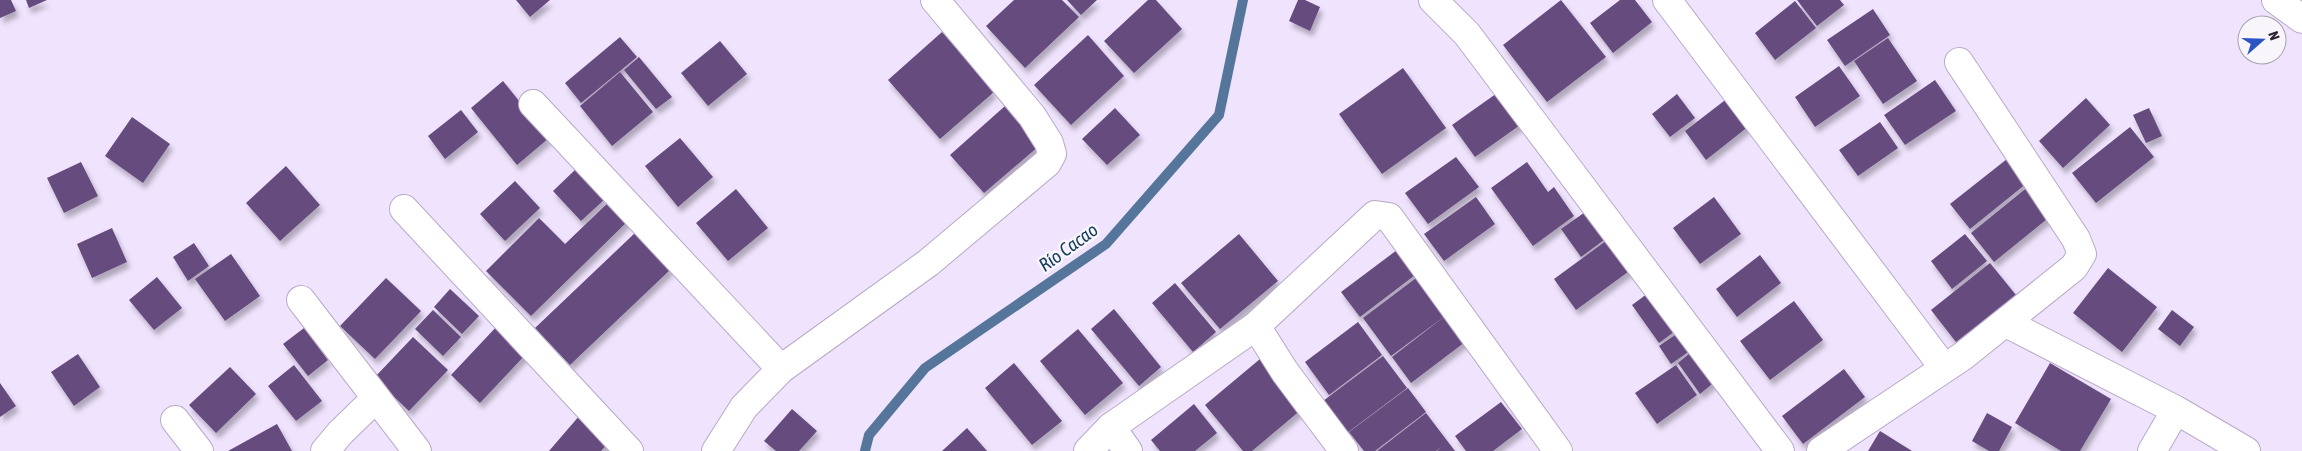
<svg xmlns="http://www.w3.org/2000/svg" width="2302" height="451" font-family="'Asap Condensed',sans-serif">
	<style>
		.lines { fill: none; stroke-linecap: round; stroke-linejoin: round }
		.stream { stroke: #55769a; stroke-width: 10 }
		.building { fill: #664b7f; filter: url(#shadow) }
		.minor-casing { stroke: #b8a9c7; stroke-width: 30 }
		.minor { stroke: #fff; stroke-width: 28 }
		.labels { text-anchor: middle; stroke-width: 5; stroke-linejoin: round; paint-order: stroke }
		.water-label { font-size: 19px; font-style: italic; fill: #143c5b; stroke: #f8f5fb }
	</style>
	<defs>
		<filter id="shadow"><feDropShadow dx="3" dy="5.5" stdDeviation="2.5" flood-color="#0004"/></filter>
	</defs>
	<rect width="100%" height="100%" fill="#efe3fd"/>
	<g class="lines">
		<path class="stream" d="M 865,451 L 869,435 L 925,368 L 1106,244 L 1219,115 L 1243,0"/>
	</g>
	<path class="building" d="M 0,0 L 11,0 L 16,11 L 0,18 Z
		M 26,0 L 47,0 L 29,8 Z
		M 516,0 L 550,0 L 530,17 Z
		M 1014,0 L 1062,0 L 1079,17 L 1025,68 L 986,26 Z
		M 1067,0 L 1097,0 L 1081,15 Z
		M 1148,0 L 1156,0 L 1182,29 L 1134,73 L 1104,41 Z
		M 1298,0 L 1305,0 L 1320,7 L 1310,31 L 1289,21 Z
		M 1561,0 L 1606,57 L 1547,102 L 1503,45 Z
		M 1620,0 L 1635,0 L 1652,22 L 1613,53 L 1590,23 Z
		M 1797,0 L 1840,0 L 1844,5 L 1817,26 Z
		M 1795,1 L 1816,28 L 1775,60 L 1755,33 Z
		M 1873,9 L 1890,35 L 1845,66 L 1827,40 Z
		M 942,32 L 994,92 L 940,139 L 888,80 Z
		M 1088,35 L 1124,76 L 1071,125 L 1034,85 Z
		M 620,37 L 637,57 L 581,103 L 565,83 Z
		M 1888,38 L 1917,81 L 1883,104 L 1854,61 Z
		M 720,41 L 747,74 L 708,106 L 681,73 Z
		M 639,57 L 672,97 L 656,109 L 624,70 Z
		M 1839,66 L 1860,96 L 1815,127 L 1795,97 Z
		M 1403,68 L 1446,128 L 1382,174 L 1339,114 Z
		M 620,72 L 653,112 L 612,146 L 580,106 Z
		M 1935,80 L 1956,111 L 1905,145 L 1884,115 Z
		M 503,81 L 549,138 L 517,165 L 471,108 Z
		M 1500,91 L 1523,123 L 1475,157 L 1452,125 Z
		M 1677,94 L 1695,118 L 1670,137 L 1652,114 Z
		M 1733,94 L 1754,122 L 1706,160 L 1685,131 Z
		M 2086,98 L 2110,125 L 2063,168 L 2039,141 Z
		M 1005,106 L 1039,146 L 984,193 L 950,155 Z
		M 1115,108 L 1140,135 L 1107,165 L 1082,139 Z
		M 2149,108 L 2162,136 L 2146,143 L 2133,115 Z
		M 461,110 L 478,132 L 445,159 L 428,136 Z
		M 132,117 L 170,144 L 143,183 L 105,156 Z
		M 1880,122 L 1898,148 L 1858,176 L 1839,150 Z
		M 2130,127 L 2154,157 L 2096,203 L 2072,173 Z
		M 680,138 L 713,177 L 678,207 L 645,166 Z
		M 1456,157 L 1479,187 L 1428,224 L 1405,193 Z
		M 2007,159 L 2027,183 L 1970,229 L 1950,204 Z
		M 81,162 L 98,196 L 64,213 L 47,178 Z
		M 1527,162 L 1548,192 L 1554,187 L 1574,216 L 1533,246 L 1491,188 Z
		M 286,166 L 320,205 L 280,241 L 246,203 Z
		M 576,169 L 605,199 L 581,221 L 553,191 Z
		M 515,181 L 540,208 L 505,241 L 480,214 Z
		M 2029,186 L 2052,215 L 1994,262 L 1971,233 Z
		M 736,189 L 768,228 L 728,261 L 696,223 Z
		M 614,197 L 633,216 L 531,316 L 486,271 L 539,218 L 565,244 Z
		M 1476,197 L 1495,224 L 1444,261 L 1424,234 Z
		M 1714,197 L 1741,234 L 1700,264 L 1673,228 Z
		M 1588,210 L 1608,237 L 1581,257 L 1561,229 Z
		M 112,228 L 127,262 L 92,278 L 77,244 Z
		M 636,232 L 671,269 L 570,365 L 535,328 Z
		M 1239,234 L 1278,281 L 1220,329 L 1181,283 Z
		M 1965,234 L 1987,261 L 1952,289 L 1931,261 Z
		M 1610,238 L 1632,269 L 1576,310 L 1554,279 Z
		M 194,243 L 209,266 L 188,281 L 173,257 Z
		M 1401,247 L 1419,272 L 1360,317 L 1341,292 Z
		M 231,254 L 260,296 L 225,321 L 195,279 Z
		M 1760,255 L 1781,283 L 1737,317 L 1716,289 Z
		M 1990,263 L 2016,295 L 1956,342 L 1931,310 Z
		M 2108,268 L 2157,307 L 2122,352 L 2073,313 Z
		M 1420,275 L 1449,313 L 1391,356 L 1363,318 Z
		M 157,277 L 182,308 L 154,330 L 129,300 Z
		M 386,278 L 421,311 L 375,359 L 340,326 Z
		M 1175,283 L 1216,332 L 1193,352 L 1152,303 Z
		M 450,289 L 479,316 L 462,334 L 434,307 Z
		M 1651,291 L 1678,329 L 1659,343 L 1632,305 Z
		M 1794,301 L 1823,340 L 1770,380 L 1740,341 Z
		M 1114,309 L 1161,367 L 1139,386 L 1091,329 Z
		M 433,310 L 461,337 L 443,356 L 415,329 Z
		M 2172,310 L 2194,327 L 2180,346 L 2158,329 Z
		M 1449,313 L 1469,339 L 1411,383 L 1392,357 Z
		M 1358,322 L 1382,355 L 1329,395 L 1305,362 Z
		M 499,324 L 528,352 L 480,403 L 451,375 Z
		M 304,328 L 328,360 L 308,376 L 283,344 Z
		M 1078,329 L 1123,383 L 1085,415 L 1040,361 Z
		M 1681,331 L 1694,348 L 1671,364 L 1659,346 Z
		M 413,337 L 448,370 L 409,411 L 374,378 Z
		M 1695,349 L 1717,380 L 1700,394 L 1678,363 Z
		M 78,354 L 100,387 L 74,406 L 51,372 Z
		M 1383,356 L 1407,388 L 1347,433 L 1323,401 Z
		M 1260,359 L 1302,409 L 1252,451 L 1243,451 L 1205,405 Z
		M 1014,363 L 1062,421 L 1032,445 L 985,388 Z
		M 2050,363 L 2111,399 L 2080,451 L 2061,451 L 2015,423 Z
		M 294,365 L 322,401 L 296,421 L 268,386 Z
		M 1676,365 L 1697,395 L 1657,424 L 1635,393 Z
		M 230,367 L 256,394 L 216,433 L 189,405 Z
		M 1844,369 L 1865,397 L 1803,444 L 1782,416 Z
		M 0,383 L 16,406 L 0,417 Z
		M 1408,388 L 1426,412 L 1375,451 L 1364,451 L 1349,432 Z
		M 1501,402 L 1522,429 L 1493,451 L 1466,451 L 1455,436 Z
		M 1194,404 L 1217,433 L 1195,451 L 1160,451 L 1151,440 Z
		M 792,409 L 817,431 L 799,451 L 776,451 L 764,441 Z
		M 1426,413 L 1455,451 L 1437,451 L 1441,447 L 1436,451 L 1377,451 Z
		M 1987,413 L 2012,427 L 1999,451 L 1989,451 L 1972,441 Z
		M 580,415 L 610,441 L 601,451 L 549,451 Z
		M 277,424 L 292,451 L 228,451 Z
		M 967,428 L 987,451 L 942,451 Z
		M 1880,431 L 1912,451 L 1868,451 Z"/>
	<g class="lines">
		<g class="minor-casing">
			<path id="minor" d="M 1433,0 L 1467,34 L 1780,451
				M 1667,0 L 1944,368
				M 2276,0 L 2302,19
				M 533,104 L 781,369
				M 404,209 L 629,451
				M 301,300 L 417,451
				M 2006,323 L 2176,410 L 2246,451
				M 1256,326 L 1285,372 L 1344,451
				M 175,420 L 199,451
				M 1111,427 L 1128,451
				M 325,451 L 340,433 L 375,399
				M 716,451 L 744,407 L 781,369 L 928,263 L 1047,163 L 1052,154 L 1049,143 L 1032,116 L 935,0
				M 1088,451 L 1111,427 L 1256,326 L 1375,215 L 1389,217 L 1558,451
				M 1821,451 L 1963,356 L 2074,267 L 2082,254 L 2076,239 L 1959,62
				M 2152,451 L 2176,410"/>
		</g>
		<use href="#minor" class="minor"/>
	</g>
	<g class="labels">
		<g class="water-label">
			<text transform="translate(1068 247) rotate(-36)" y="7">Río Cacao</text>
		</g>
	</g>
	<g transform="translate(2262 40) rotate(70)"><circle r="24" fill="#f8f5fb" stroke="#a6a2ab"/>
	<path d="M0-4L9 19L0 12L-9 19Z" fill="#2c55c4"/>
	<text y="-8" font-size="14" font-weight="bold" text-anchor="middle" fill="#2c2632">N</text>
	</g>
</svg>
